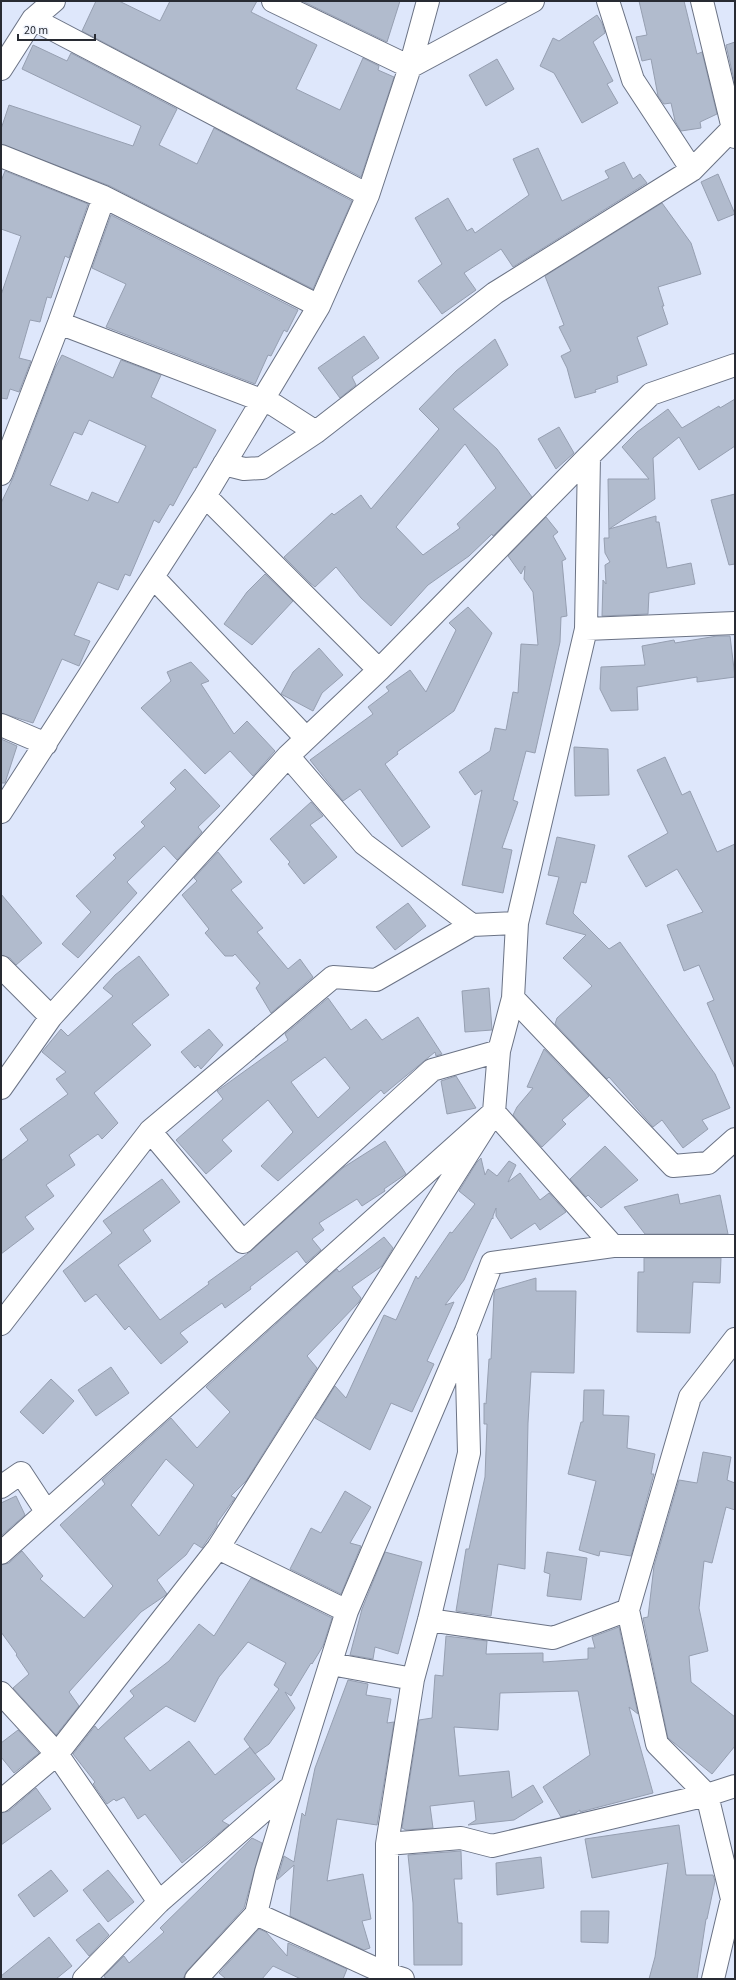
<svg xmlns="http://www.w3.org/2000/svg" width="736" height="1980" font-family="'Source Sans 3',sans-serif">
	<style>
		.building { fill: #b1bbcd; stroke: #969fb1; fill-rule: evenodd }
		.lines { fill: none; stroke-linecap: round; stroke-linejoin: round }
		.minor-casing { stroke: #6b7385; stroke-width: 24 }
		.minor { stroke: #fff; stroke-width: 22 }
	</style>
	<rect width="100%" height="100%" fill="#dee7fb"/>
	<path class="building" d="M 96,1 L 119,1 L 160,21 L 170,1 L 257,1 L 251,12 L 317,45 L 296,89 L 340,110 L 363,58 L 379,66 L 378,70 L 394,77 L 361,177 L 82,31 Z
		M 302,1 L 400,1 L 387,42 Z
		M 639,1 L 684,1 L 697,54 L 702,52 L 717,114 L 700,122 L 701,128 L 681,131 L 675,121 L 671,103 L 664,104 L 658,96 L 651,59 L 642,61 L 636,37 L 647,35 Z
		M 597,15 L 602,23 L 605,33 L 593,42 L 613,81 L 607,84 L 618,103 L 582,123 L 554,73 L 540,66 L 553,38 L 559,41 Z
		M 735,42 L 735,84 L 726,45 Z
		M 33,45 L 67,61 L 71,53 L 177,109 L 159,145 L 197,164 L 214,128 L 352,201 L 313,289 L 110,186 L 1,144 L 1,129 L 9,105 L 133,146 L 141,126 L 22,69 Z
		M 497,59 L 514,89 L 486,106 L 469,75 Z
		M 538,148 L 562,201 L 609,178 L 605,171 L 624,162 L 633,179 L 640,174 L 647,183 L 513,267 L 501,249 L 464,273 L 476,290 L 442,314 L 418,281 L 442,264 L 415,218 L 448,198 L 467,231 L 472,228 L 475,233 L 529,195 L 513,159 Z
		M 5,171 L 88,204 L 69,258 L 65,256 L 51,298 L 47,297 L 40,322 L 30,320 L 19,358 L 31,361 L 19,392 L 10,389 L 7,399 L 1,398 L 1,295 L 21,236 L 1,229 L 1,181 Z
		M 718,174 L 735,214 L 718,221 L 701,182 Z
		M 662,203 L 691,243 L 701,274 L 658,287 L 664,306 L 662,306 L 668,324 L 637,337 L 647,365 L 617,376 L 618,382 L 595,390 L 596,392 L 575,398 L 567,368 L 561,356 L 571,351 L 559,327 L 564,325 L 545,276 Z
		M 111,215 L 298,310 L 287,332 L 284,330 L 271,356 L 268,355 L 255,384 L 106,327 L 126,284 L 92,268 Z
		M 364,336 L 379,358 L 352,377 L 356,385 L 340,398 L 318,368 Z
		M 495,339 L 508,365 L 453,409 L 497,449 L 532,497 L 493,536 L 492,534 L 469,556 L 428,585 L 391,626 L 361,598 L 336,567 L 315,587 L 310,583 L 284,557 L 332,513 L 334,515 L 361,495 L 371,509 L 439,429 L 419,409 L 456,371 ZM 465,444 L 496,488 L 457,524 L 460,528 L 423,555 L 396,527 Z
		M 62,355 L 113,378 L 121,360 L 161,375 L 151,397 L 216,430 L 196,468 L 194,467 L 173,506 L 170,504 L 159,523 L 154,520 L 130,576 L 125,574 L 118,590 L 98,582 L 74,635 L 90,641 L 79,666 L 62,659 L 33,723 L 1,713 L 1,503 L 13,478 L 55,368 ZM 89,420 L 146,446 L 118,503 L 92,492 L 88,501 L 50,485 L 74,432 L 82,435 Z
		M 735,399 L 735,446 L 699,470 L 679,437 L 653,458 L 655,499 L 609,529 L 656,516 L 656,522 L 659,522 L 667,568 L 691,563 L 695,584 L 649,593 L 648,614 L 602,616 L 603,580 L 606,584 L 605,565 L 610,562 L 605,553 L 604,538 L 609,538 L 608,479 L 649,479 L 622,447 L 637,432 L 668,409 L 682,428 L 719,406 L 720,408 Z
		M 559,427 L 574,453 L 556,469 L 538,439 Z
		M 735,494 L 735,564 L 729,565 L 711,500 Z
		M 546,517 L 558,532 L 553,536 L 566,559 L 562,561 L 567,616 L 561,617 L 560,642 L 535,753 L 526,751 L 513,800 L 518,802 L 502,848 L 512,850 L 503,893 L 462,885 L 482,790 L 475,795 L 459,772 L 490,751 L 495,728 L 506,730 L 513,692 L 518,693 L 521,644 L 538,645 L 533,592 L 524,579 L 525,566 L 521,574 L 508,556 Z
		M 265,574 L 293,601 L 252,645 L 224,624 L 247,592 Z
		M 468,607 L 492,633 L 454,711 L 397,752 L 398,754 L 385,764 L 430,827 L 402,847 L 360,789 L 343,801 L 310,760 L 373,714 L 368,707 L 389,691 L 386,687 L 410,670 L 426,692 L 456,630 L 449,623 Z
		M 717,636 L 730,636 L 735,677 L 697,682 L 697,677 L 637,687 L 638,710 L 611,711 L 600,689 L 601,667 L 645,665 L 642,646 L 674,640 L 675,643 Z
		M 319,648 L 343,675 L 322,693 L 313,711 L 281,694 L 293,672 Z
		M 191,662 L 209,681 L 201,684 L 234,734 L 247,721 L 275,751 L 253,776 L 230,751 L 205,774 L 141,708 L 171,681 L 167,672 Z
		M 1,739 L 17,746 L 5,783 L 1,783 Z
		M 574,747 L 608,749 L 609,795 L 575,796 Z
		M 665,757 L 682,795 L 690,791 L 717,852 L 735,844 L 735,1069 L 707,1003 L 714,1000 L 699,965 L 684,971 L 667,925 L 703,912 L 677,869 L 646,887 L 628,856 L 668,833 L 637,770 Z
		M 185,769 L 220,806 L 198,827 L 202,832 L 177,860 L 164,846 L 127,882 L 137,893 L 78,958 L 62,944 L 91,912 L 76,896 L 116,858 L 113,855 L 145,826 L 141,822 L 176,789 L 170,783 Z
		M 311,802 L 323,816 L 310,825 L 337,857 L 304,884 L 288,864 L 290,862 L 270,839 Z
		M 557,837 L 595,845 L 586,883 L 581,882 L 573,913 L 609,949 L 620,942 L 715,1074 L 730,1108 L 702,1120 L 708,1129 L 683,1148 L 662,1120 L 653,1127 L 609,1077 L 607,1079 L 555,1024 L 557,1018 L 592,986 L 563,958 L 586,935 L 546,924 L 559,877 L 548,875 Z
		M 218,852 L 242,882 L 231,890 L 263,928 L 257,932 L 288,969 L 300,959 L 313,977 L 271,1013 L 256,988 L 260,983 L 235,954 L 233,956 L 225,956 L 205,933 L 209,929 L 182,895 L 197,881 L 194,878 Z
		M 1,894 L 42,943 L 16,965 L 10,958 L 1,955 Z
		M 408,903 L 426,926 L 395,950 L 376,927 Z
		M 139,956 L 169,995 L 132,1024 L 151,1045 L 94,1093 L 118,1123 L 102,1139 L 98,1134 L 69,1155 L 75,1165 L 46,1185 L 54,1196 L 25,1217 L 34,1229 L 1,1254 L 1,1161 L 28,1140 L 20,1129 L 68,1094 L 56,1079 L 66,1072 L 42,1052 L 61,1029 L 68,1036 L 113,996 L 103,988 L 115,975 Z
		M 489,988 L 492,1030 L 465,1032 L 462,991 Z
		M 328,998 L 351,1030 L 366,1019 L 382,1040 L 418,1017 L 442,1054 L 436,1056 L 435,1052 L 384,1094 L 381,1090 L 278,1181 L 261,1166 L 293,1132 L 268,1100 L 222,1140 L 232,1151 L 206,1174 L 176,1140 L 223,1099 L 217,1091 L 288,1040 L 285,1034 ZM 325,1057 L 350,1088 L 318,1118 L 291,1082 Z
		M 209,1029 L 223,1045 L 201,1069 L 198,1065 L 195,1068 L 181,1052 Z
		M 544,1049 L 589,1096 L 562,1120 L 566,1124 L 542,1147 L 513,1115 L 517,1107 L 533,1088 L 527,1087 Z
		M 456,1076 L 476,1108 L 447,1114 L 441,1081 Z
		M 385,1141 L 406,1174 L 384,1189 L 385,1191 L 362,1206 L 357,1199 L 319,1223 L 324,1230 L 312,1239 L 321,1250 L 306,1263 L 297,1251 L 250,1287 L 251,1289 L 225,1308 L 222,1303 L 180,1333 L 188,1342 L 161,1364 L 129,1326 L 125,1330 L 96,1294 L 85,1302 L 63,1271 L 112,1233 L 103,1221 L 162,1179 L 180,1202 L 143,1230 L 151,1241 L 118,1265 L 160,1320 L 209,1284 L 208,1282 L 251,1251 L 344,1167 Z
		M 605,1146 L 638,1180 L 601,1208 L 588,1195 L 586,1197 L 570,1179 Z
		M 481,1158 L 485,1175 L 488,1169 L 497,1176 L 509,1161 L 516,1165 L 508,1182 L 520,1173 L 540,1200 L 549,1193 L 566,1212 L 540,1230 L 535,1223 L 511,1239 L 496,1216 L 496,1208 L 493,1216 L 493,1219 L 492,1218 L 464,1280 L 445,1305 L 454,1302 L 427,1361 L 434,1364 L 412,1412 L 391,1403 L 370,1450 L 315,1418 L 335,1386 L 346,1398 L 384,1315 L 396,1320 L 416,1276 L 418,1279 L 450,1232 L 452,1233 L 475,1204 L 459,1191 L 477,1162 Z
		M 678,1194 L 680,1204 L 720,1195 L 728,1234 L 645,1234 L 624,1207 Z
		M 384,1237 L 393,1248 L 382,1266 L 352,1287 L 361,1298 L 359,1302 L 307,1356 L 317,1368 L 246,1481 L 231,1496 L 235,1498 L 217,1523 L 217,1526 L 202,1548 L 194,1543 L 186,1555 L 157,1580 L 167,1594 L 166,1595 L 141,1612 L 69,1692 L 79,1706 L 56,1735 L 13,1688 L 29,1674 L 16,1655 L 17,1654 L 1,1632 L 1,1565 L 9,1563 L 22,1551 L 43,1576 L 40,1579 L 84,1618 L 113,1586 L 60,1525 L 105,1484 L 102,1480 L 171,1418 L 197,1448 L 230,1412 L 206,1387 L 337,1269 L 339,1272 ZM 166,1459 L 194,1485 L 159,1536 L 131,1505 Z
		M 644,1258 L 721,1258 L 720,1283 L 693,1282 L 690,1333 L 637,1332 L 638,1272 L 644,1272 Z
		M 536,1278 L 536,1291 L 576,1291 L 574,1373 L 531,1372 L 528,1423 L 525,1569 L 498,1564 L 491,1616 L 456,1611 L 466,1549 L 469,1549 L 485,1477 L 487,1424 L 484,1424 L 484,1403 L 486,1404 L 489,1359 L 491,1359 L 494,1294 L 495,1290 Z
		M 111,1367 L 129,1393 L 96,1416 L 78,1390 Z
		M 51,1379 L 74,1401 L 43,1434 L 20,1412 Z
		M 584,1390 L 604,1390 L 603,1415 L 629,1416 L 627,1448 L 655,1454 L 651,1474 L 654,1474 L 631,1556 L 600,1551 L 599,1556 L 579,1550 L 596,1481 L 568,1474 L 581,1422 L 583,1422 Z
		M 703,1452 L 731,1457 L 727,1480 L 735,1483 L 735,1510 L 726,1507 L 712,1563 L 704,1561 L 699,1608 L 708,1651 L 689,1656 L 691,1682 L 735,1717 L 735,1746 L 712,1774 L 668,1738 L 643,1618 L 648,1617 L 654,1566 L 679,1480 L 697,1483 Z
		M 345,1491 L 371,1507 L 350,1543 L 361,1546 L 341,1594 L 290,1569 L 311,1528 L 321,1533 Z
		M 16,1496 L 25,1515 L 1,1536 L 1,1503 Z
		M 385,1552 L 422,1562 L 398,1654 L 375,1647 L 373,1659 L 350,1655 L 362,1609 Z
		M 547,1552 L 587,1558 L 581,1600 L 547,1596 L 550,1574 L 544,1572 Z
		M 251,1578 L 332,1618 L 323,1646 L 312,1664 L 311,1663 L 291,1696 L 285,1692 L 295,1708 L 269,1744 L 255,1754 L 244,1739 L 279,1689 L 274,1685 L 286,1663 L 248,1642 L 219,1677 L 195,1722 L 166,1706 L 124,1738 L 150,1771 L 189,1741 L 215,1775 L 250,1747 L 275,1779 L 222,1821 L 229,1825 L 182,1863 L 145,1814 L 138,1819 L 124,1797 L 116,1801 L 114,1799 L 107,1804 L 93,1784 L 95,1782 L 73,1754 L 95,1726 L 98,1730 L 134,1696 L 130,1691 L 169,1661 L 199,1624 L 214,1636 Z
		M 619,1627 L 638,1714 L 629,1707 L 653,1793 L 580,1812 L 580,1810 L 574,1814 L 561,1817 L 543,1787 L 590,1755 L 578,1691 L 500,1693 L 498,1730 L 454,1727 L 459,1776 L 509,1771 L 512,1798 L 533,1785 L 543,1802 L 514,1820 L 468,1825 L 476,1820 L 474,1801 L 430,1806 L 433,1828 L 406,1830 L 402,1828 L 419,1720 L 432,1718 L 435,1675 L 443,1676 L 446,1636 L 487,1641 L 486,1654 L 543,1653 L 543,1662 L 588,1659 L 588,1648 L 595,1648 L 592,1637 Z
		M 348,1680 L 368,1684 L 366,1695 L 391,1699 L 387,1723 L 394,1722 L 377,1825 L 337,1819 L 327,1881 L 363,1874 L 371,1919 L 362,1921 L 370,1948 L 364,1950 L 290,1916 L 294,1865 L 277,1880 L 284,1856 L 294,1862 L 302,1813 L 305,1816 L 315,1768 Z
		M 18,1730 L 39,1753 L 14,1773 L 1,1757 L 1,1743 Z
		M 36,1788 L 51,1809 L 1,1845 L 1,1813 L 9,1811 Z
		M 679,1825 L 686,1875 L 713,1875 L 715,1881 L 707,1919 L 706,1919 L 697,1979 L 649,1979 L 655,1957 L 668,1863 L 592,1878 L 585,1839 Z
		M 252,1838 L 262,1843 L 244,1908 L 187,1971 L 184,1977 L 182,1979 L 106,1979 L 104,1976 L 124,1956 L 129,1963 L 164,1932 L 160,1928 Z
		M 461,1851 L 462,1879 L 454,1879 L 458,1923 L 462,1923 L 462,1965 L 414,1965 L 413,1903 L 408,1855 Z
		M 541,1857 L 544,1888 L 497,1895 L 496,1863 Z
		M 51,1870 L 68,1891 L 34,1917 L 18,1895 Z
		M 108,1870 L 134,1902 L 108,1922 L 83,1890 Z
		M 581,1911 L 609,1911 L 608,1943 L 581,1942 Z
		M 99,1923 L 109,1935 L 89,1956 L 76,1940 Z
		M 259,1929 L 266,1932 L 287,1956 L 288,1943 L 347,1969 L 343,1979 L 301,1979 L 273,1966 L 262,1979 L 226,1979 L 219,1973 Z
		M 49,1937 L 72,1966 L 56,1979 L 1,1979 L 1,1976 Z"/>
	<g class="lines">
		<g class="minor-casing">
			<path id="minor" d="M 273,1 L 410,67 L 533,1
				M 608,1 L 633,80 L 692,170
				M 702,1 L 735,137
				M 33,19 L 368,195
				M 1,69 L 33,19 L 54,1
				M 1,156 L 104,197 L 319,306
				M 59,323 L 274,405 L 316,432
				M 224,464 L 244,469 L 262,468 L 316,432 L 495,293 L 692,170 L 735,126
				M 1,474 L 59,323 L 104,197
				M 205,496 L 379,670
				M 153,577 L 306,738
				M 586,629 L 735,623
				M 1,725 L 46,744
				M 288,756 L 364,844 L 472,925
				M 1,812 L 205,496 L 319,306 L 368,195 L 410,67 L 428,1
				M 1,967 L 51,1017
				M 513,998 L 673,1166 L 708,1163 L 735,1139
				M 1,1088 L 51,1017 L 288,756 L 379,670 L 589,456
				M 150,1131 L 243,1242 L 432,1070 L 499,1051
				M 1,1324 L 150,1131 L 333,977 L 376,980 L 472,925 L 517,923
				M 1,1487 L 21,1473 L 46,1511
				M 218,1548 L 347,1611
				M 1,1553 L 494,1112 L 613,1246
				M 429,1620 L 553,1638 L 628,1610
				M 331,1664 L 413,1679
				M 1,1693 L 57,1754 L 159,1902
				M 1,1801 L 57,1754 L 218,1548 L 494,1112 L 499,1051 L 513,998 L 517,923 L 586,629 L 589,456 L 651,394 L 735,365
				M 387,1844 L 461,1838 L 492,1846 L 707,1795 L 735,1786
				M 256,1914 L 387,1974 L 403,1979
				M 84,1979 L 159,1902 L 292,1786
				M 196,1979 L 256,1914 L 266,1872 L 292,1786 L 347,1611 L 466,1331 L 492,1263 L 613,1246 L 735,1246
				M 384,1979 L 387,1974 L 387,1844 L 413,1679 L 429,1620 L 469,1453 L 466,1338
				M 713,1979 L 732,1899 L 707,1795 L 657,1744 L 628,1610 L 690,1397 L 735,1339"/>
		</g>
		<use href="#minor" class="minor"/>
	</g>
	<rect width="736" height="1980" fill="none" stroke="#282b33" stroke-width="4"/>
	<path d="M18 34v6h77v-6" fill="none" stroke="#282b33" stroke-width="2"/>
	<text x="24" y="34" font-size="12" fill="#282b33" stroke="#f0f4fc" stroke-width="3" paint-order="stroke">20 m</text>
</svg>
